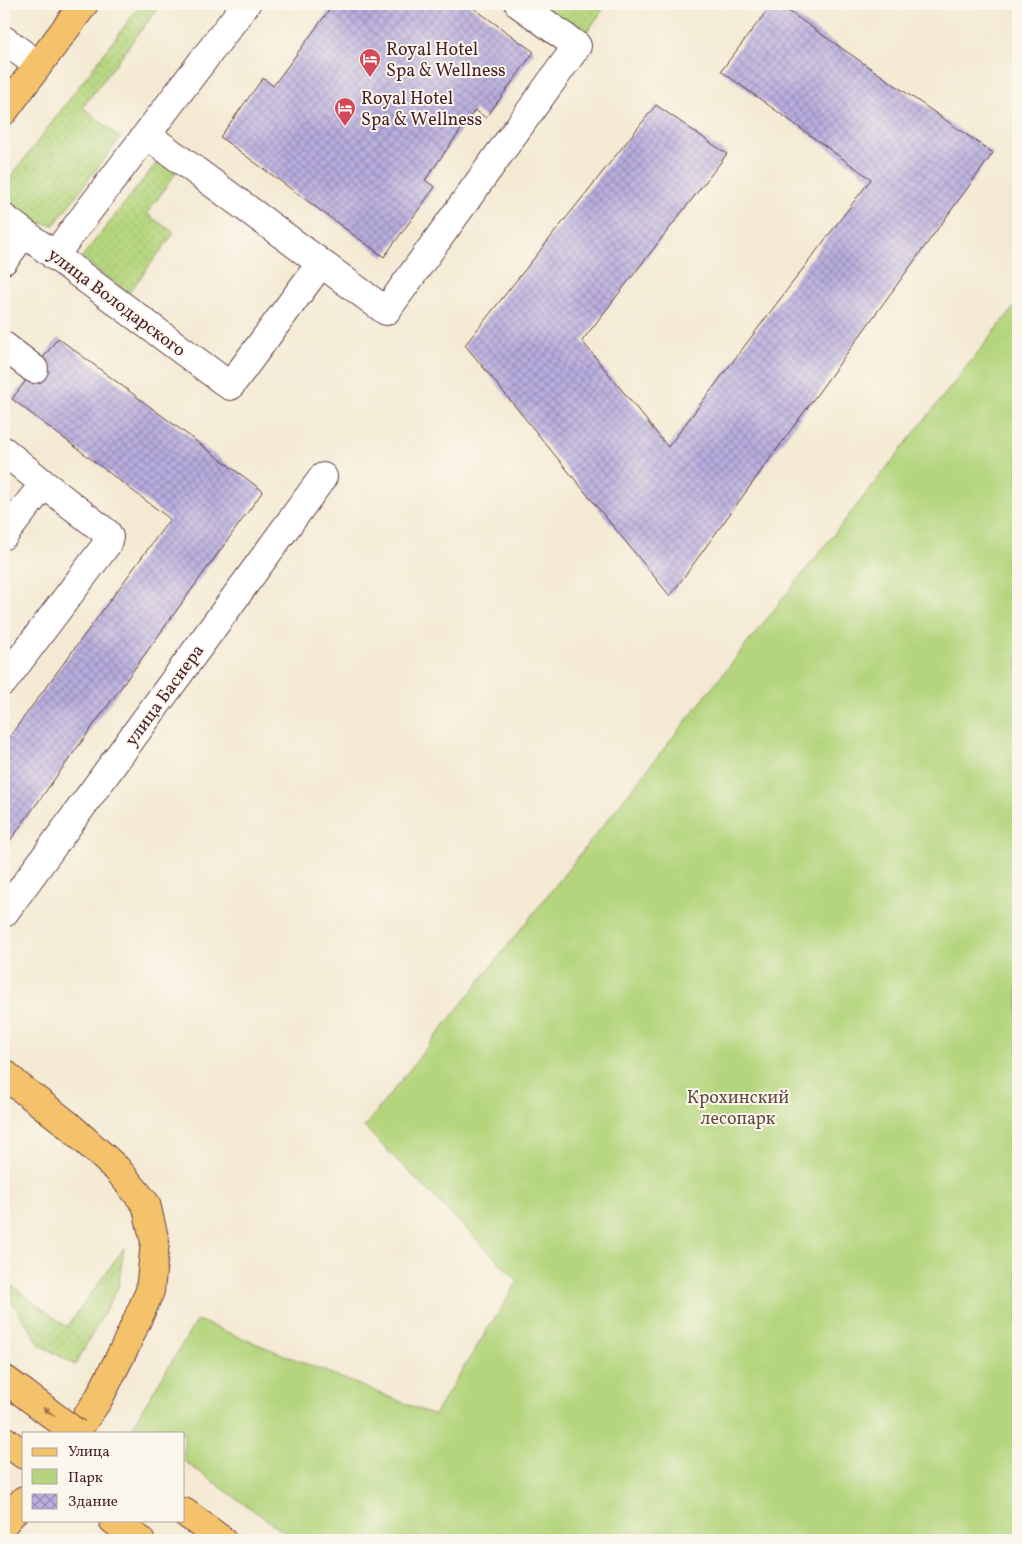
<svg xmlns="http://www.w3.org/2000/svg" width="1022" height="1544" font-family="Vollkorn,serif">
	<style>
		.grass { fill: url(#grass-dots); stroke: #7f7a54 }
		.green { fill: #b4d57d; stroke: #7f7a54 }
		.building { fill: url(#building-cross-hatch) }
		.lines { fill: none; stroke-linecap: round; stroke-linejoin: round }
		.minor-casing { stroke: #643d44; stroke-width: 30 }
		.major-casing { stroke: #643d44; stroke-width: 30 }
		.minor { stroke: #fff; stroke-width: 28 }
		.major { stroke: #f3c26a; stroke-width: 28 }
		.major-bridge-casing { stroke: #643d44; stroke-width: 30; stroke-linecap: butt }
		.major-bridge { stroke: #f3c26a; stroke-width: 28 }
		.oneway { fill: #9e704a }
		.labels { text-anchor: middle; stroke-width: 4; stroke-linejoin: round; paint-order: stroke }
		.poi-label { font-size: 18px; fill: #4a1f2b; stroke: #fbf7ec; text-anchor: start }
		.street-label { font-size: 18px; fill: #4a1f2b; stroke: #fbf7ec }
		.park-label { font-size: 18px; fill: #644c40; stroke: #fbf7ec }
	</style>
	<defs>
		<pattern id="grass-dots" width="8" height="8" patternUnits="userSpaceOnUse" patternTransform="scale(1.25)"><rect width="8" height="8" fill="#b4d57d"/><path d="M2 2h.1M6 6h.1" fill="none" stroke="#9cb66c" stroke-width="1.8" stroke-linecap="round"/></pattern>
		<pattern id="building-cross-hatch" width="8" height="8" patternUnits="userSpaceOnUse" patternTransform="scale(1.25)"><rect width="8" height="8" fill="#b8aedf"/><path d="M0 0l8 8M0 8l8-8" fill="none" stroke="#988db5"/></pattern>
	</defs>
	<rect width="100%" height="100%" fill="#fbf7ec"/>
	<filter id="ink" filterUnits="userSpaceOnUse"><feTurbulence type="fractalNoise" baseFrequency=".02" numOctaves="2"/><feDisplacementMap in="SourceGraphic" scale="10" xChannelSelector="R" yChannelSelector="G"/><feConvolveMatrix kernelMatrix="1 2 1 2 8 2 1 2 1" color-interpolation-filters="sRGB"/></filter>
	<filter id="wash" filterUnits="userSpaceOnUse"><feTurbulence type="fractalNoise" baseFrequency=".0096" numOctaves="4" result="noise"/><feDisplacementMap in="SourceGraphic" scale="20" xChannelSelector="R" yChannelSelector="G"/><feGaussianBlur stdDeviation="1.12" result="paint"/><feColorMatrix in="noise" values="0 0 0 0 0 0 0 0 0 0 0 0 0 0 0 0 0 1.4 0 .05"/><feComposite in="paint" operator="in"/></filter>
	<g filter="url(#wash)">
		<rect width="100%" height="100%" fill="#f4ead3"/>
		<path class="grass" d="M 141,4 L 161,4 L 83,107 L 120,138 L 54,225 L 38,223 L 4,198 L 4,186 Z
			M 539,4 L 607,4 L 584,36 Z
			M 158,161 L 177,171 L 147,214 L 174,233 L 128,294 L 81,258 Z
			M 124,1248 L 118,1288 L 75,1365 L 40,1345 L 11,1300 L 4,1311 L 4,1280 L 67,1327 Z"/>
		<path class="green" d="M 1018,302 L 1018,1540 L 295,1540 L 184,1461 L 184,1433 L 145,1433 L 133,1425 L 197,1320 L 434,1415 L 518,1281 L 364,1127 Z"/>
		<g id="blocks">
			<path class="building" d="M 331,4 L 468,4 L 534,52 L 486,118 L 475,110 L 425,180 L 435,187 L 384,257 L 220,137 L 263,78 L 273,86 L 333,5 Z
				M 772,4 L 778,4 L 993,153 L 670,596 L 465,345 L 656,105 L 727,154 L 582,341 L 668,447 L 871,179 L 721,71 Z
				M 58,338 L 263,491 L 4,849 L 4,744 L 170,519 L 12,399 Z"/>
		</g>
	</g>
	<g filter="url(#ink)">
		<use href="#blocks" fill-opacity="0" stroke="#643d44" stroke-width="1"/>
		<g class="lines">
			<g class="minor-casing">
				<path id="minor" d="M 4,40 L 38,65
					M 147,135 L 386,311 L 577,46 L 519,4
					M 4,218 L 230,386 L 321,263
					M 54,256 L 246,4
					M 4,260 L 24,233
					M 4,346 L 34,369
					M 4,451 L 44,484 L 4,535
					M 4,681 L 107,544 L 109,537 L 107,533 L 44,484
					M 4,913 L 323,477"/>
			</g>
			<g class="major-casing">
				<path id="major" d="M 4,111 L 84,4
					M 4,1073 L 17,1085 L 66,1123 L 117,1169 L 146,1204 L 155,1242 L 150,1291 L 125,1347 L 98,1400 L 75,1433
					M 4,1379 L 22,1392
					M 4,1440 L 24,1455
					M 184,1512 L 222,1540
					M 113,1520 L 140,1540
					M 4,1523 L 24,1500"/>
			</g>
			<use href="#minor" class="minor"/>
			<use href="#major" class="major"/>
			<g class="major-bridge-casing">
				<path id="major-bridge" d="M 22,1392 L 76,1433"/>
			</g>
			<use href="#major-bridge" class="major-bridge"/>
		</g>
		<defs><path id="oneway-solid" d="M-6-.8H1V-3.2L6.5 0L1 3.2V.8H-6Z" transform="scale(1.25)"/></defs>
		<use class="oneway" href="#oneway-solid" transform="translate(49 1412) rotate(-144)"/>
	</g>
	<defs>
		<g id="hotel-pin" transform="scale(1.125)"><path d="M0 17L-7.5 6A9.5 9.5 0 1 1 7.5 6Z" fill="#d1495b" stroke="#fbf7ec"/><path d="M-6-4.5h1.5V1H6V5H4.5V3h-9V5H-6ZM-4 0a1.8 1.8 0 1 1 3.6 0ZM.5 0V-2.5h3Q6-2.5 6 0Z" fill="#fff"/></g>
	</defs>
	<g fill-rule="evenodd">
		<use href="#hotel-pin" x="370" y="59"/>
		<use href="#hotel-pin" x="345" y="108"/>
	</g>
	<g class="labels">
		<g class="poi-label">
			<text x="386" y="55">Royal Hotel<tspan x="386" dy="21">Spa &amp; Wellness</tspan></text>
			<text x="361" y="104">Royal Hotel<tspan x="361" dy="21">Spa &amp; Wеllness</tspan></text>
		</g>
		<g class="street-label">
			<text transform="translate(117 302) rotate(37)" y="6">улица Володарского</text>
			<text transform="translate(164 695) rotate(-54)" y="6">улица Баснера</text>
		</g>
		<g class="park-label">
			<text x="738" y="1103">Крохинский<tspan x="738" dy="21">лесопарк</tspan></text>
		</g>
	</g>
	<rect width="1022" height="1544" fill="none" stroke="#fbf7ec" stroke-width="20"/>
	<rect x="22" y="1432" width="162" height="90" fill="#fbf7ec" stroke="#b4a19f"/>
	<rect x="32" y="1448" width="25" height="8" fill="#f3c26a" stroke="#b4a19f"/>
	<text x="68" y="1456" font-size="15" fill="#4a1f2b">Улица</text>
	<rect x="32" y="1469" width="25" height="15" fill="#b4d57d" stroke="#b4a19f"/>
	<text x="68" y="1482" font-size="15" fill="#4a1f2b">Парк</text>
	<rect x="32" y="1494" width="25" height="15" fill="url(#building-cross-hatch)" stroke="#b4a19f"/>
	<text x="68" y="1506" font-size="15" fill="#4a1f2b">Здание</text>
</svg>
